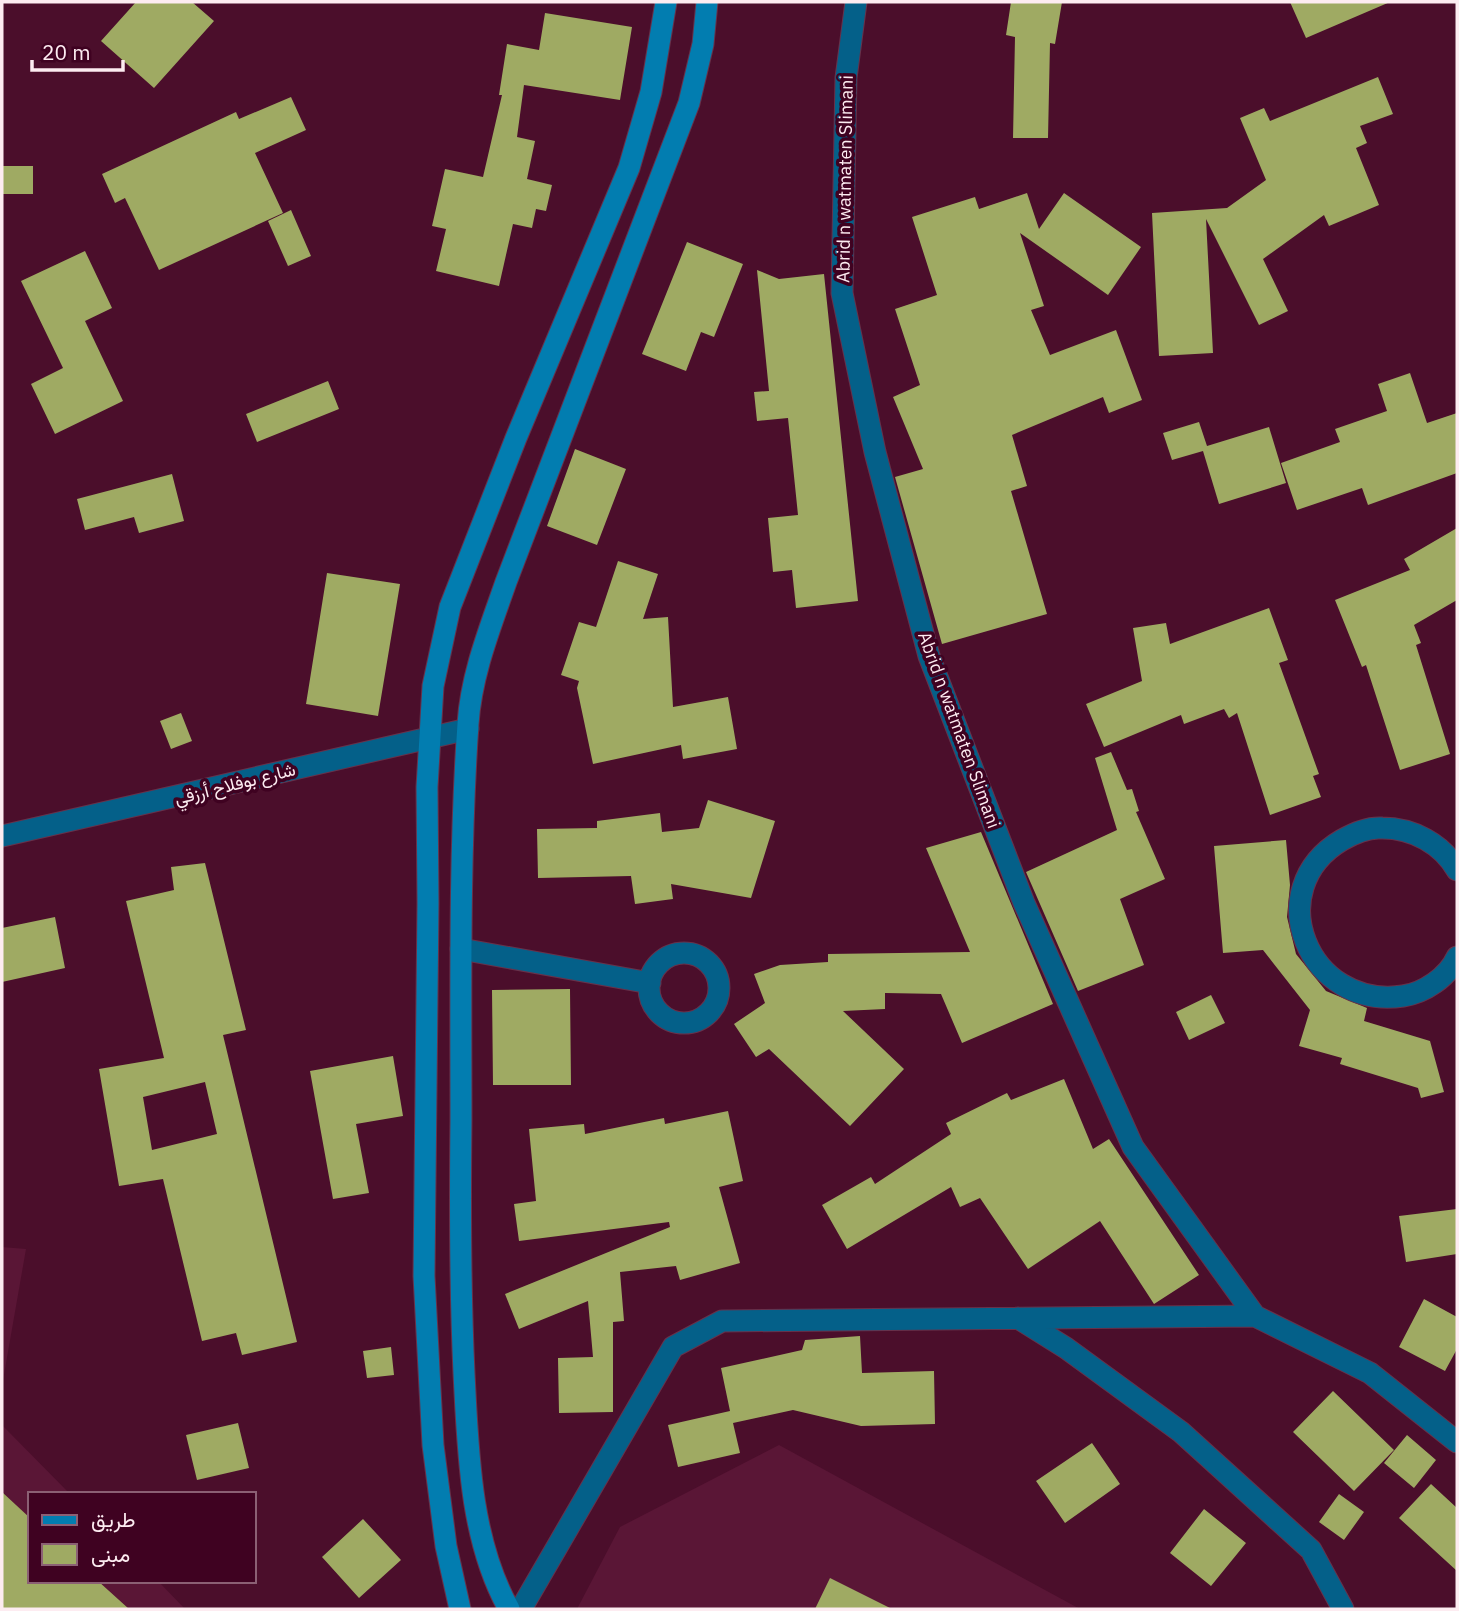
<svg xmlns="http://www.w3.org/2000/svg" width="1459" height="1611" font-family="'IBM Plex Sans',Vazirmatn,sans-serif">
	<style>
		.built { fill: #5a1636 }
		.building { fill: #9faa63; fill-rule: evenodd }
		.lines { fill: none; stroke-linecap: round; stroke-linejoin: round }
		.street-casing { stroke: #67324b; stroke-width: 23 }
		.secondary-casing { stroke: #67324b; stroke-width: 23 }
		.street { stroke: #046089; stroke-width: 21 }
		.secondary { stroke: #027db0; stroke-width: 21 }
		.labels { text-anchor: middle; stroke-width: 7; stroke-linejoin: round; paint-order: stroke }
		.street-label { font-size: 18px; fill: #fdecf1; stroke: #3f0221 }
	</style>
	<rect width="100%" height="100%" fill="#4b0e2b"/>
	<path class="built" d="M 2,1247 L 26,1249 L 2,1386 Z
		M 2,1425 L 70,1494 L 30,1494 L 30,1581 L 158,1581 L 185,1609 L 2,1609 Z
		M 779,1445 L 1080,1609 L 577,1609 L 620,1527 Z"/>
	<path class="building" d="M 136,2 L 192,2 L 214,21 L 154,88 L 101,41 Z
		M 1011,2 L 1062,2 L 1055,44 L 1050,43 L 1048,138 L 1013,138 L 1015,37 L 1006,35 Z
		M 1290,2 L 1390,2 L 1306,38 Z
		M 545,13 L 632,27 L 620,100 L 524,85 L 517,137 L 535,141 L 527,179 L 552,185 L 546,211 L 536,209 L 532,228 L 513,224 L 499,286 L 436,271 L 446,229 L 432,226 L 445,169 L 483,177 L 502,95 L 499,95 L 507,44 L 539,50 Z
		M 1378,77 L 1393,114 L 1360,126 L 1367,143 L 1356,148 L 1379,205 L 1329,226 L 1324,215 L 1263,259 L 1288,311 L 1259,325 L 1206,219 L 1213,353 L 1159,356 L 1152,213 L 1227,208 L 1266,180 L 1240,118 L 1264,108 L 1270,121 Z
		M 291,97 L 306,130 L 255,153 L 283,213 L 159,270 L 125,198 L 115,203 L 102,174 L 236,112 L 239,119 Z
		M 2,166 L 33,166 L 33,194 L 2,194 Z
		M 1027,193 L 1039,229 L 1064,193 L 1141,247 L 1108,295 L 1020,233 L 1044,306 L 1031,310 L 1050,355 L 1116,330 L 1142,400 L 1109,413 L 1103,397 L 1012,435 L 1027,486 L 1011,491 L 1047,614 L 942,644 L 895,477 L 923,469 L 893,397 L 920,385 L 895,309 L 937,295 L 912,217 L 975,197 L 979,209 Z
		M 291,210 L 311,256 L 288,266 L 268,221 Z
		M 687,242 L 743,264 L 714,337 L 701,332 L 686,371 L 642,354 Z
		M 85,251 L 112,308 L 85,321 L 123,401 L 55,434 L 31,384 L 63,368 L 21,281 Z
		M 757,270 L 779,279 L 824,274 L 858,601 L 796,608 L 792,570 L 773,572 L 768,518 L 798,515 L 788,418 L 757,421 L 754,392 L 769,391 Z
		M 1410,373 L 1427,423 L 1457,413 L 1457,473 L 1368,505 L 1362,488 L 1297,510 L 1281,463 L 1340,442 L 1335,429 L 1387,411 L 1378,384 Z
		M 328,381 L 339,409 L 257,442 L 246,414 Z
		M 1199,422 L 1207,446 L 1269,427 L 1286,483 L 1219,504 L 1203,451 L 1172,460 L 1163,433 Z
		M 575,449 L 626,469 L 597,545 L 547,526 Z
		M 172,474 L 184,521 L 139,533 L 134,517 L 85,530 L 77,499 Z
		M 1457,528 L 1457,600 L 1414,625 L 1421,643 L 1416,645 L 1450,754 L 1400,770 L 1366,665 L 1362,667 L 1335,600 L 1410,570 L 1404,559 Z
		M 618,561 L 658,574 L 643,619 L 668,617 L 673,707 L 728,697 L 737,749 L 683,759 L 681,745 L 593,764 L 577,688 L 579,681 L 561,675 L 579,622 L 596,627 Z
		M 327,573 L 400,584 L 378,716 L 306,704 Z
		M 1269,608 L 1288,660 L 1279,663 L 1319,774 L 1313,776 L 1321,797 L 1270,815 L 1237,713 L 1229,718 L 1224,709 L 1184,724 L 1181,715 L 1104,747 L 1086,704 L 1142,681 L 1133,628 L 1166,623 L 1170,644 Z
		M 181,713 L 192,741 L 171,749 L 160,721 Z
		M 1111,752 L 1127,790 L 1132,789 L 1139,811 L 1136,812 L 1165,879 L 1120,899 L 1144,965 L 1078,991 L 1026,872 L 1117,830 L 1095,758 Z
		M 708,800 L 775,821 L 751,898 L 671,884 L 673,899 L 635,904 L 631,876 L 538,878 L 537,829 L 597,828 L 597,821 L 660,813 L 662,832 L 699,828 Z
		M 981,832 L 1053,1004 L 962,1043 L 941,994 L 885,993 L 885,1009 L 843,1011 L 904,1069 L 850,1126 L 769,1049 L 756,1057 L 734,1024 L 765,1003 L 754,974 L 780,965 L 828,962 L 828,954 L 970,952 L 926,848 Z
		M 1286,840 L 1290,885 L 1287,917 L 1296,954 L 1326,991 L 1367,1008 L 1364,1021 L 1430,1041 L 1444,1092 L 1421,1098 L 1418,1088 L 1340,1064 L 1342,1058 L 1299,1046 L 1310,1010 L 1263,950 L 1223,953 L 1214,846 Z
		M 205,863 L 246,1030 L 223,1035 L 297,1342 L 242,1355 L 236,1333 L 202,1341 L 163,1179 L 119,1186 L 99,1069 L 164,1058 L 126,901 L 174,890 L 171,867 ZM 205,1082 L 217,1134 L 152,1150 L 143,1097 Z
		M 55,917 L 65,968 L 2,982 L 2,928 Z
		M 570,989 L 571,1085 L 493,1085 L 492,990 Z
		M 1211,995 L 1225,1023 L 1189,1040 L 1176,1012 Z
		M 393,1056 L 403,1116 L 356,1124 L 369,1193 L 333,1199 L 310,1071 Z
		M 1064,1079 L 1093,1149 L 1109,1139 L 1199,1275 L 1154,1304 L 1100,1221 L 1028,1269 L 980,1198 L 960,1207 L 951,1187 L 847,1249 L 822,1205 L 871,1177 L 875,1184 L 951,1134 L 946,1123 L 1007,1093 L 1011,1100 Z
		M 728,1111 L 743,1181 L 719,1187 L 740,1263 L 680,1280 L 676,1266 L 620,1272 L 624,1321 L 613,1322 L 613,1412 L 559,1413 L 558,1358 L 593,1357 L 588,1301 L 519,1329 L 505,1294 L 670,1227 L 669,1222 L 519,1241 L 514,1204 L 536,1201 L 529,1129 L 584,1124 L 585,1134 L 664,1118 L 665,1124 Z
		M 1457,1209 L 1457,1254 L 1406,1262 L 1399,1216 Z
		M 1424,1299 L 1457,1317 L 1457,1349 L 1445,1371 L 1399,1347 Z
		M 860,1336 L 862,1373 L 934,1371 L 935,1424 L 861,1426 L 793,1410 L 733,1423 L 740,1453 L 678,1467 L 668,1425 L 730,1411 L 721,1368 L 802,1350 L 805,1340 Z
		M 391,1347 L 394,1375 L 367,1378 L 363,1351 Z
		M 1333,1391 L 1394,1450 L 1354,1491 L 1293,1432 Z
		M 238,1423 L 249,1468 L 197,1480 L 186,1435 Z
		M 1407,1435 L 1436,1460 L 1414,1488 L 1384,1463 Z
		M 1092,1443 L 1120,1484 L 1065,1523 L 1036,1481 Z
		M 1431,1484 L 1457,1508 L 1457,1571 L 1399,1518 Z
		M 2,1492 L 30,1518 L 30,1581 L 98,1581 L 129,1609 L 2,1609 Z
		M 1339,1494 L 1364,1512 L 1344,1540 L 1319,1522 Z
		M 1204,1509 L 1246,1543 L 1211,1586 L 1170,1553 Z
		M 363,1519 L 401,1560 L 359,1598 L 322,1557 Z
		M 830,1578 L 892,1609 L 815,1609 Z"/>
	<g class="lines">
		<g class="street-casing">
			<path id="street" d="M 856,2 L 846,78 L 842,293 L 875,452 L 929,656 L 1024,903 L 1133,1147 L 1255,1316
				M 2,836 L 468,729
				M 1457,870 C 1442,844 1413,828 1382,828 C 1369,827 1354,833 1342,840 C 1259,889 1308,1010 1403,996 C 1424,993 1448,977 1457,957
				M 461,949 L 650,983
				M649 988a35 35 0 1 1 70 0a35 35 0 1 1-70 0Z
				M 1018,1318 L 1066,1348 L 1181,1432 L 1311,1550 L 1343,1609
				M 521,1609 L 673,1347 L 722,1321 L 1255,1316 L 1370,1373 L 1457,1442"/>
		</g>
		<g class="secondary-casing">
			<path id="secondary" d="M 460,1609 L 446,1546 L 433,1445 L 424,1276 L 428,903 L 427,787 L 433,686 L 450,607 L 516,438 L 629,168 L 651,92 L 666,2
				M 509,1609 C 470,1540 468,1451 464,1373 C 460,1289 460,1204 461,1120 C 461,988 459,856 468,724 C 471,675 490,628 506,582 L 689,103 L 703,44 L 707,2"/>
		</g>
		<use href="#street" class="street"/>
		<use href="#secondary" class="secondary"/>
	</g>
	<g class="labels">
		<g class="street-label">
			<text transform="translate(845 179) rotate(-89)" y="6">Abrid n watmaten Slimani</text>
			<text transform="translate(959 730) rotate(70)" y="6">Abrid n watmaten Slimani</text>
			<text transform="translate(235 784) rotate(-14)" y="6">شارع بوفلاح أرزقي</text>
		</g>
	</g>
	<rect width="1459" height="1611" fill="none" stroke="#fdecf1" stroke-width="7"/>
	<rect x="28" y="1492" width="228" height="91" fill="#3f0221" stroke="#8b6074" stroke-width="2"/>
	<rect x="42" y="1515" width="35" height="10" fill="#027db0" stroke="#8b6074" stroke-width="2"/>
	<text x="91" y="1527" font-size="21" fill="#fdecf1">طريق</text>
	<rect x="42" y="1544" width="35" height="21" fill="#9faa63" stroke="#8b6074" stroke-width="2"/>
	<text x="91" y="1562" font-size="21" fill="#fdecf1">مبنى</text>
	<path d="M32 60v10h91v-10" fill="none" stroke="#fdecf1" stroke-width="3.5"/>
	<text x="42" y="60" font-size="21" fill="#fdecf1" stroke="#3f0221" stroke-width="5" paint-order="stroke">20 m</text>
</svg>
